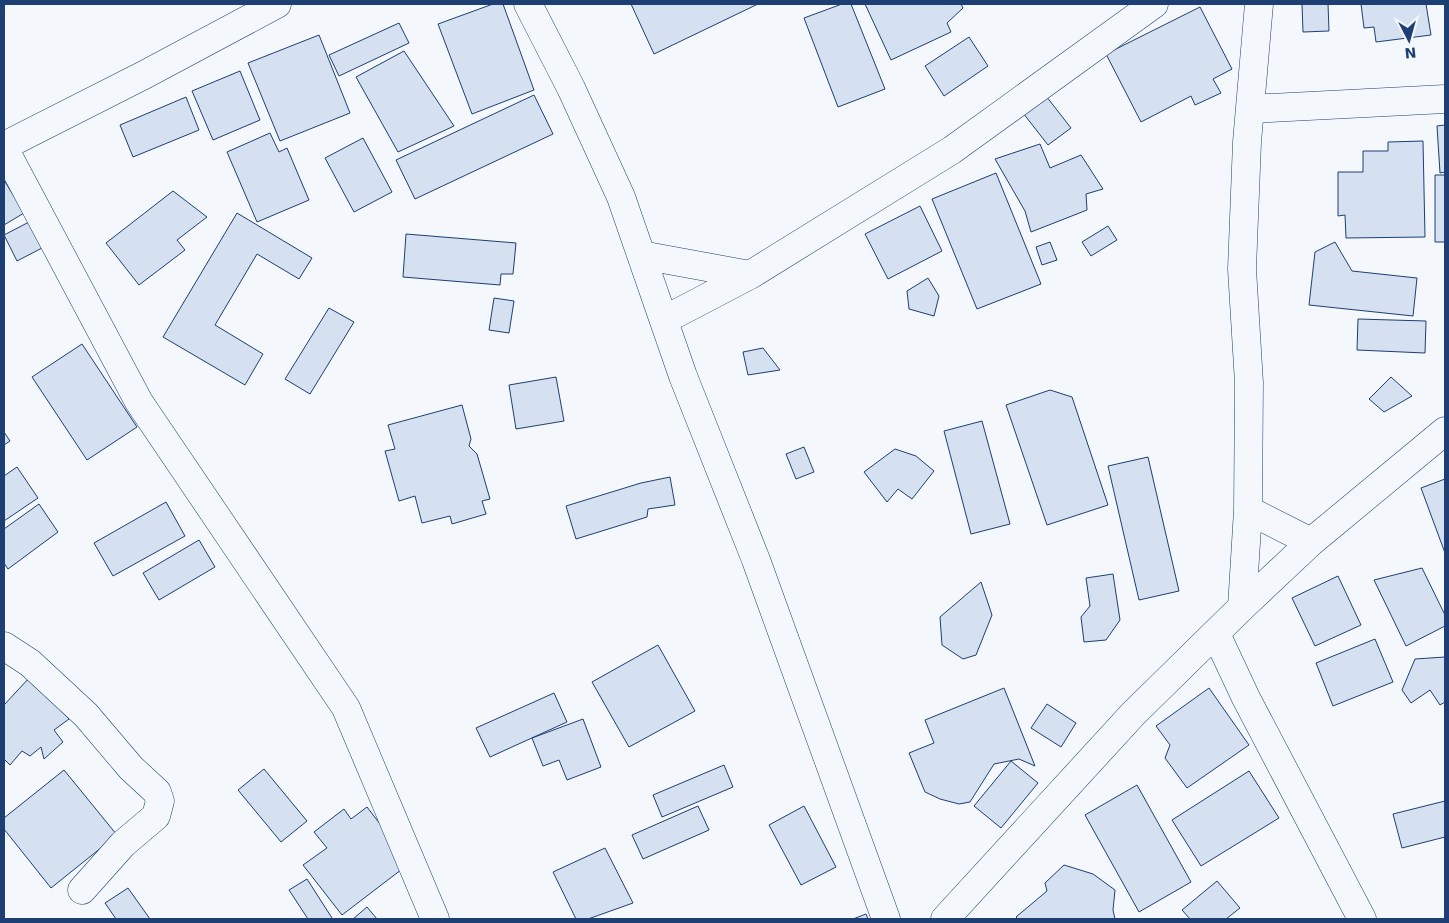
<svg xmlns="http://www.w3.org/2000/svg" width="1449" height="923" font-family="'DejaVu Sans',sans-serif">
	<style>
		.building { fill: #d5e0f0; stroke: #1d3f73 }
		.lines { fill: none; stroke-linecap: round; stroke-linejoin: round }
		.minor-casing { stroke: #1d3f73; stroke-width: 29 }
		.minor { stroke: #f4f7fb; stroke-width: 28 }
	</style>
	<rect width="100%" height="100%" fill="#f4f7fb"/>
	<path class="building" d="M 493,4 L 503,4 L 534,90 L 472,114 L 438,24 Z
		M 631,4 L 758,4 L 654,54 Z
		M 842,4 L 851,4 L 885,89 L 838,107 L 804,18 Z
		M 865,4 L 961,4 L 963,8 L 947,23 L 951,32 L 891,60 Z
		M 1302,4 L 1328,4 L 1329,31 L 1303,32 Z
		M 1361,4 L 1426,4 L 1431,35 L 1376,42 L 1374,27 L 1364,28 Z
		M 1200,7 L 1232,69 L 1213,79 L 1221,93 L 1195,105 L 1191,96 L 1141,122 L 1106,54 Z
		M 399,23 L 409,43 L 339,76 L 329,55 Z
		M 319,35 L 350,113 L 280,141 L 248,63 Z
		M 969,37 L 988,66 L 944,96 L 925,66 Z
		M 404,51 L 454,126 L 398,152 L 356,77 Z
		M 240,71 L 260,120 L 213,140 L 192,91 Z
		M 534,95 L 553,134 L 415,199 L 396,160 Z
		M 1046,96 L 1071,128 L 1048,145 L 1023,113 Z
		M 186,97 L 199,130 L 133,157 L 120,125 Z
		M 1445,125 L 1445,172 L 1440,173 L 1437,126 Z
		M 270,133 L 279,152 L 287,148 L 309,200 L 257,222 L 227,152 Z
		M 363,138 L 392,192 L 354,212 L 325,158 Z
		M 1423,141 L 1425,237 L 1346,238 L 1345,215 L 1338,216 L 1338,172 L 1363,172 L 1363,151 L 1388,151 L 1388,142 Z
		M 1040,144 L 1050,168 L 1081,155 L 1103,189 L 1086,194 L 1087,210 L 1031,232 L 1025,211 L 995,159 Z
		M 996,173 L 1041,284 L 977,309 L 932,199 Z
		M 1435,175 L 1445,175 L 1445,242 L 1435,242 Z
		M 4,180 L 24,213 L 4,225 Z
		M 173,191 L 207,217 L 177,240 L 185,250 L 139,285 L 106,243 Z
		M 920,206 L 942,251 L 888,279 L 865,234 Z
		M 237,213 L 312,258 L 299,279 L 257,254 L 215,325 L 263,354 L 245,385 L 163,337 Z
		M 29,222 L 42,248 L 17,261 L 4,235 Z
		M 1108,226 L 1117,240 L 1091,256 L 1082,242 Z
		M 406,234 L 516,243 L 513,274 L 501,274 L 500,285 L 403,277 Z
		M 1050,242 L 1057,260 L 1042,265 L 1036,247 Z
		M 1335,242 L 1352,271 L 1417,278 L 1413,316 L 1309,305 L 1315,252 Z
		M 928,278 L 939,296 L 934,316 L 909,309 L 907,291 Z
		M 494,298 L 514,301 L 509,333 L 489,330 Z
		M 329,308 L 354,322 L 310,394 L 285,379 Z
		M 1358,319 L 1426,321 L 1425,353 L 1357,350 Z
		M 82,344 L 137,427 L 87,460 L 32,377 Z
		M 763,348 L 780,370 L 748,375 L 743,352 Z
		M 556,377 L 564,421 L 516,429 L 509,385 Z
		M 1391,377 L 1412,396 L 1384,412 L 1369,399 Z
		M 1050,390 L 1072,397 L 1108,505 L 1047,525 L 1006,405 Z
		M 462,405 L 471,439 L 469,446 L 477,454 L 490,499 L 482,501 L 486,514 L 452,524 L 450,516 L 422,523 L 415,496 L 399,501 L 385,451 L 395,449 L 388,425 Z
		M 982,421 L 1010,524 L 971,534 L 944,431 Z
		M 4,432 L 10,441 L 4,445 Z
		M 804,447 L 814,472 L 796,479 L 786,454 Z
		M 895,449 L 916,456 L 934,471 L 912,499 L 898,489 L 887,502 L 864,472 Z
		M 1148,457 L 1179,591 L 1139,600 L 1108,466 Z
		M 17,467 L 38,498 L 4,521 L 4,476 Z
		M 670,477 L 675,505 L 648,509 L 647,517 L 576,539 L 566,506 L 641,483 Z
		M 1445,479 L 1445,553 L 1421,488 Z
		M 166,502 L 185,536 L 113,576 L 94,543 Z
		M 39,504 L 58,532 L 8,569 L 4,563 L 4,529 Z
		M 199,540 L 215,567 L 159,600 L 143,573 Z
		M 1422,568 L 1445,615 L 1445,626 L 1406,646 L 1374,580 Z
		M 1113,574 L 1120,620 L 1106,640 L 1084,642 L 1081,617 L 1090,606 L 1086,578 Z
		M 1338,576 L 1361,625 L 1315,646 L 1292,598 Z
		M 981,582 L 992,615 L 976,655 L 963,659 L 942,645 L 940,617 Z
		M 1375,639 L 1393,682 L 1333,706 L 1316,663 Z
		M 658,645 L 695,711 L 629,747 L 592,682 Z
		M 1445,657 L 1445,702 L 1440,705 L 1430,690 L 1411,703 L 1402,690 L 1415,659 Z
		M 30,677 L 69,719 L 54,730 L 63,742 L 44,759 L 41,747 L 30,756 L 22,751 L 10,765 L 4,759 L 4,705 Z
		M 1004,688 L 1035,766 L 1019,759 L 994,764 L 970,802 L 959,804 L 940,799 L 925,792 L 909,753 L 934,743 L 925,720 Z
		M 1209,688 L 1249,745 L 1187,788 L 1165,758 L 1170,745 L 1156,726 Z
		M 554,693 L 567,722 L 490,757 L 476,728 Z
		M 1047,704 L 1076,723 L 1061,747 L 1031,728 Z
		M 583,719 L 601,767 L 567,780 L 559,760 L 543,766 L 532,738 Z
		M 1011,761 L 1038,783 L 1001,828 L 974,806 Z
		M 724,765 L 733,787 L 662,817 L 653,795 Z
		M 264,769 L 307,821 L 281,842 L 238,790 Z
		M 64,770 L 117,835 L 51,888 L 4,829 L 4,818 Z
		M 1249,771 L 1279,818 L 1201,866 L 1172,820 Z
		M 1137,785 L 1191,882 L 1139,912 L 1085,815 Z
		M 1445,801 L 1445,837 L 1402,848 L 1393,814 Z
		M 698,806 L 709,830 L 643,859 L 632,835 Z
		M 804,806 L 836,867 L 801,885 L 769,825 Z
		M 367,807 L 410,863 L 342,915 L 303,865 L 327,848 L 314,832 L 344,809 L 351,819 Z
		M 605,848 L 633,903 L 588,919 L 576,919 L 553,872 Z
		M 1064,865 L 1093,874 L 1115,890 L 1113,910 L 1115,919 L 1018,919 L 1016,917 L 1047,891 L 1045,883 Z
		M 307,879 L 332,918 L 331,919 L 308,919 L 289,890 Z
		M 1217,881 L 1240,908 L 1226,919 L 1190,919 L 1182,910 Z
		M 128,888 L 150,919 L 116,919 L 105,903 Z
		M 367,907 L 377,919 L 353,919 Z
		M 866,914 L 868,919 L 853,919 Z"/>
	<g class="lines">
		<g class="minor-casing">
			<path id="minor" d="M 528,4 L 571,88 L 621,197 L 683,376 L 756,560 L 886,919
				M 1250,109 L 1445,99
				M 4,146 L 144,75 L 277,4
				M 4,148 L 139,402 L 346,708 L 435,919
				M 641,255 L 750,275
				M 664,320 L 750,275 L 952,150 L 1154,4
				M 1248,510 L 1311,542
				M 1242,607 L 1248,510 L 1249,383 L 1242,269 L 1247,142 L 1259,4
				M 1216,634 L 1246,698 L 1362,919
				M 4,646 L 30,663 L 86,715 L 131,768 L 157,792 L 160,801 L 156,816 L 123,844 L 82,890
				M 945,919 L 1133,714 L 1242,607 L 1311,542 L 1445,431"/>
		</g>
		<use href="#minor" class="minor"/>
	</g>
	<rect width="1449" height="923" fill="none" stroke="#1d3f73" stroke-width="10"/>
	<g transform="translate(1409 40) rotate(174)" stroke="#f4f7fb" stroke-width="4" paint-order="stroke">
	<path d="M0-4L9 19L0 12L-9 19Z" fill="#1d3f73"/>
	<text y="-8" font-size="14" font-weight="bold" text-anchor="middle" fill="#1d3f73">N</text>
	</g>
</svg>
